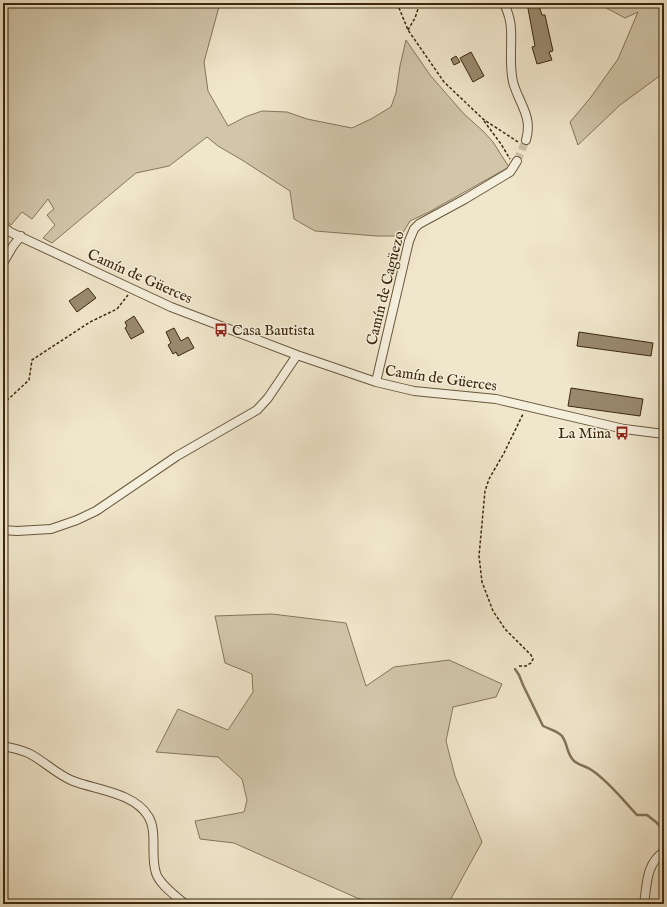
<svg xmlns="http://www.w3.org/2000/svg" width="667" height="907" font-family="'IM FELL English',serif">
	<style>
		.green { fill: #d1c6aa; stroke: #86765a }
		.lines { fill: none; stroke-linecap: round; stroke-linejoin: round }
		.stream { stroke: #827357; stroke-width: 2.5 }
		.building { fill: #998a6f; stroke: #3b270b }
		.minor-tunnel { stroke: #ccc0a5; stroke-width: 8; stroke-dasharray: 8 4; stroke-linecap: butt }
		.minor-casing { stroke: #68573b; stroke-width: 10 }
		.path { stroke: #3b270b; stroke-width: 1.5; stroke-dasharray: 3 2; stroke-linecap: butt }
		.minor { stroke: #f5efdd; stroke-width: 8 }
		.labels { text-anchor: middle; stroke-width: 3; stroke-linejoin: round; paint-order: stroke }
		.street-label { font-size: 15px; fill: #3b270b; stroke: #f5efdd }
		.poi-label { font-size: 15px; fill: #3b270b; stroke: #f5efdd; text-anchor: start }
	</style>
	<rect width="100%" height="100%" fill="#f0e6cb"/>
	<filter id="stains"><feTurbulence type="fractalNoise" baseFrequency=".005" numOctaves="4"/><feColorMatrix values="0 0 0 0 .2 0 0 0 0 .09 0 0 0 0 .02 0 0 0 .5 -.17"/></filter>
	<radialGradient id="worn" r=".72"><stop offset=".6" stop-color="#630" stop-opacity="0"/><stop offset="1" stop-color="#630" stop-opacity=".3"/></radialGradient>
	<path class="green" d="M 3,3 L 220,3 L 204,62 L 208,91 L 228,126 L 245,117 L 262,111 L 287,112 L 307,119 L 352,128 L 371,119 L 391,107 L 396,93 L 400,66 L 406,40 L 430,75 L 464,114 L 483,131 L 493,142 L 509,167 L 429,212 L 410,221 L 401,236 L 377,236 L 315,231 L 294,219 L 290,191 L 242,160 L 218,146 L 207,137 L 169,166 L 136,173 L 52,243 L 43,238 L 55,225 L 47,215 L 54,209 L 48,199 L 32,219 L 22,212 L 11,225 L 3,217 Z
		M 597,3 L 664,3 L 664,72 L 661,75 L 620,105 L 578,145 L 570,122 L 591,97 L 618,59 L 638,12 L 625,18 Z
		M 272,614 L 346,623 L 366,686 L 394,667 L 449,660 L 502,684 L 496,697 L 453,707 L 446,741 L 455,776 L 482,842 L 448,904 L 380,904 L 357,898 L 234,843 L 200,839 L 195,821 L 244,812 L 247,800 L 242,779 L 218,757 L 156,752 L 178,709 L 228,730 L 253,692 L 252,674 L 225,663 L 215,616 Z"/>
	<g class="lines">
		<path class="stream" d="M 515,669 L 519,675 L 523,685 L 543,726 C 549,729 558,731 562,736 C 568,744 566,753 574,761 C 580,766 587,766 593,771 C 610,783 623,800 637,815 L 647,815 L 656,822 L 664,831"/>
	</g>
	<path class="building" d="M 527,3 L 538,3 L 542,15 L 545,15 L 553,51 L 549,52 L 552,60 L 537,64 L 532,47 L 535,46 Z
		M 471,52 L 484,76 L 473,82 L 460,58 Z
		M 456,56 L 460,62 L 454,65 L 451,59 Z
		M 88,288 L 96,298 L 77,312 L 69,301 Z
		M 134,316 L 144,332 L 131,339 L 125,328 L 127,326 L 125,322 Z
		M 174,328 L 181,341 L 188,337 L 194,348 L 178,356 L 176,352 L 173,354 L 168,345 L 171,343 L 166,332 Z
		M 579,332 L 653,343 L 651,356 L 577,346 Z
		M 571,388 L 643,399 L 640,416 L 568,406 Z"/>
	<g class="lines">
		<path class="minor-tunnel" d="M 517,161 L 526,140"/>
		<g class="minor-casing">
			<path id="minor" d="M 504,3 C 508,12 511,20 511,30 C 512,47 509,64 513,82 C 519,104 533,116 526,140
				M 3,226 L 10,232 L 171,307 L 297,355 L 376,382 L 414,391 L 496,399 L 624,429 L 664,434
				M 3,263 L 13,246 L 21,236
				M 376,382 L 409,241 L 414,229 L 419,224 L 465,199 L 510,172 L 517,161
				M 3,530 L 17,531 L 51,529 L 77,520 L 96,511 L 177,456 L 257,410 L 268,398 L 297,355
				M 3,746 C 12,748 24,750 32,755 C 46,763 58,775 73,781 C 97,790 134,793 148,816 C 158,831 150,856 156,873 C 159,884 176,896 185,904
				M 644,904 C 647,885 646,863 664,852"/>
		</g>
		<path class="path" d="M 397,3 L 408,30 L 444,82 L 483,119 L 518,142
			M 408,30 L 415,18 L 420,3
			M 484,121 L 501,144 L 510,159
			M 3,404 L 29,380 L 32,360 L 90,322 L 117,309 L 128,295
			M 519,666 L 526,666 L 531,663 L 533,659 L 531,655 L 505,629 L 493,611 L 482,582 L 479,556 L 485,491 L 489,479 L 504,453 L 523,414"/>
		<use href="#minor" class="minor"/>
	</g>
	<defs>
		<g id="bus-bare" transform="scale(1.08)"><path d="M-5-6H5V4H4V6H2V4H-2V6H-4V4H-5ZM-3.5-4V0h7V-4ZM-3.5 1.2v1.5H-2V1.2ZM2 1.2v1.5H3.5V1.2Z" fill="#8f2418" stroke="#f5efdd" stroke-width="2.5" paint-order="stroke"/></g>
	</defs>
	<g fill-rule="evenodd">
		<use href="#bus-bare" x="221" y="330"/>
		<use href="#bus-bare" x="622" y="433"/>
	</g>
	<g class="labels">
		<g class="street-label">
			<text transform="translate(140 276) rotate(24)" y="5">Camín de Güerces</text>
			<text transform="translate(385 288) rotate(-76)" y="5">Camín de Cagüezo</text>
			<text transform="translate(441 378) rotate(8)" y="5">Camín de Güerces</text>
		</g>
		<g class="poi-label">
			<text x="232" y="335">Casa Bautista</text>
			<text x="611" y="438" text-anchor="end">La Mina</text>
		</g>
	</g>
	<rect width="667" height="907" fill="none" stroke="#f0e6cb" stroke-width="16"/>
	<rect x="4" y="4" width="659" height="899" fill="none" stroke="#3b270b" stroke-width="2"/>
	<rect x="8" y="8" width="651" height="891" fill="none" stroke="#3b270b"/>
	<rect width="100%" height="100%" filter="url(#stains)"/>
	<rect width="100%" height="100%" fill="url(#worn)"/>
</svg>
